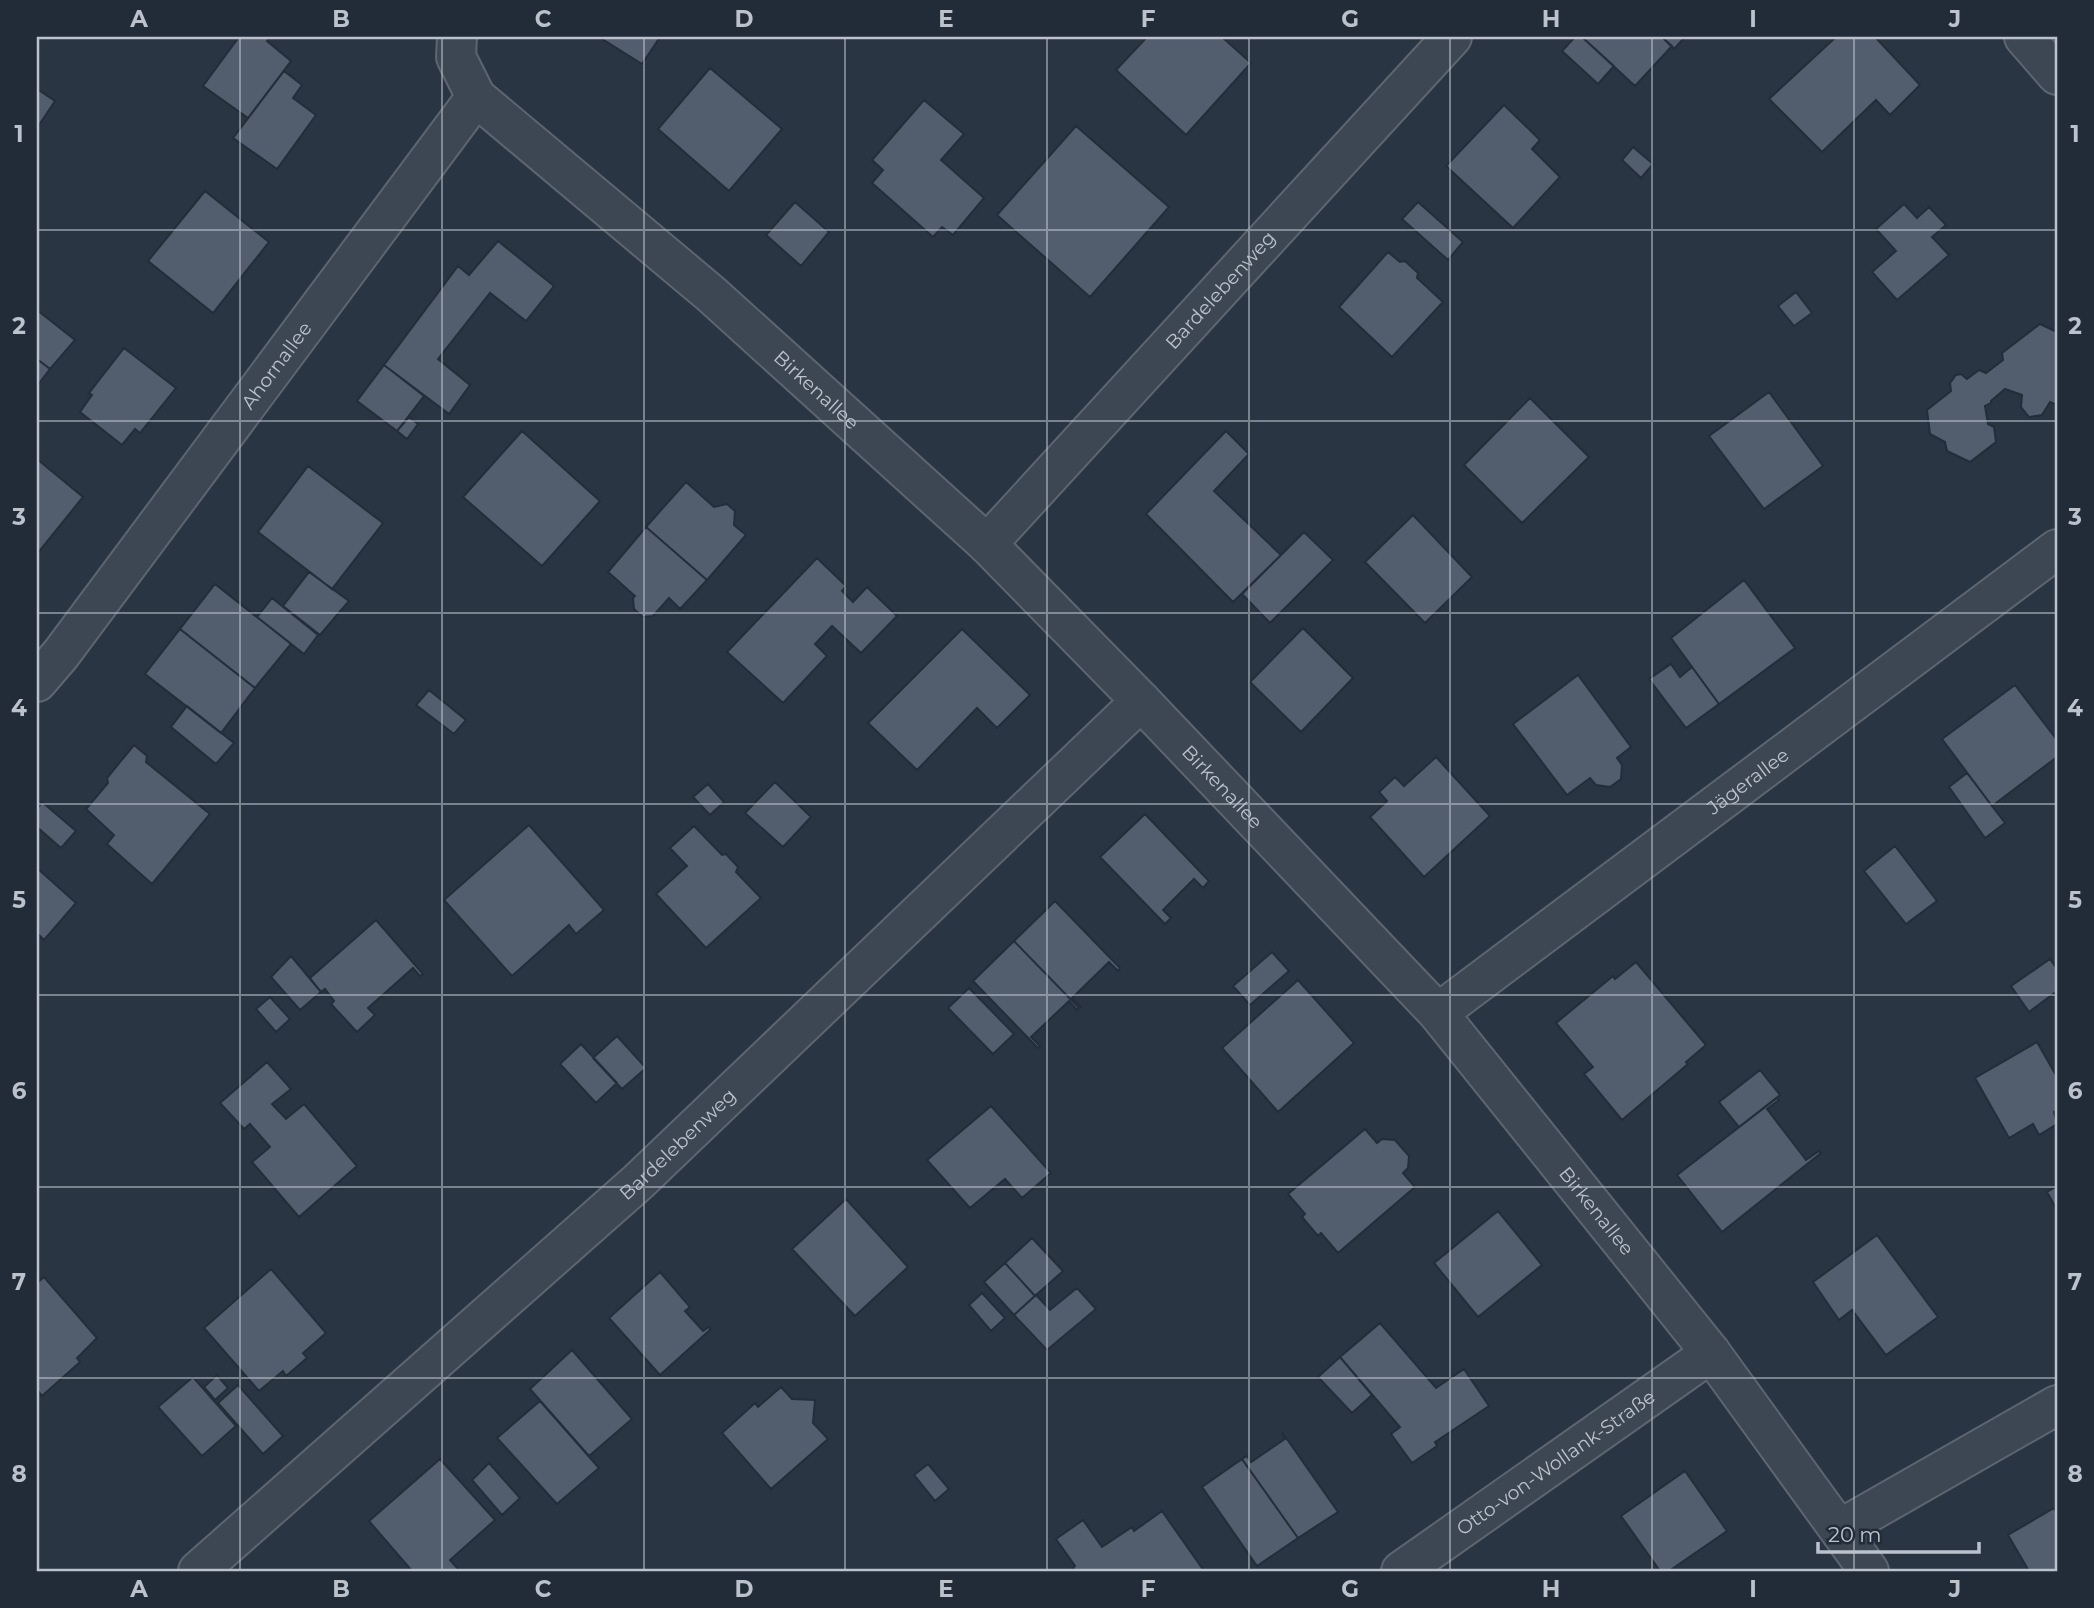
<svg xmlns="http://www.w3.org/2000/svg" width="2094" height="1608" font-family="Montserrat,sans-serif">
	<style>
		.building { fill: #525e6e; stroke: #242d3a; stroke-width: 2 }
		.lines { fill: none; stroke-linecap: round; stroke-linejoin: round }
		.street-casing { stroke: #5c6570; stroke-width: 42 }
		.street { stroke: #3d4753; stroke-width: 38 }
		.grid { fill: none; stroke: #bbc2cc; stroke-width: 2; stroke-opacity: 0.55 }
		.labels { text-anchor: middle; stroke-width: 6; stroke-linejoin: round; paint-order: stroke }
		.street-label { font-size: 19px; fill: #bbc2cc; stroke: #222b38 }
		.neatline { fill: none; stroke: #bbc2cc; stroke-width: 2.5 }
		.grid-label { font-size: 23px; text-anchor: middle; font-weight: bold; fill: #bbc2cc }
	</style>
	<rect width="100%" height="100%" fill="#293543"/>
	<path class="building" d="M 239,37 L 270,37 L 267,41 L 291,61 L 248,118 L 203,86 Z
		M 599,37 L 660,37 L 642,64 Z
		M 1147,37 L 1222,37 L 1251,63 L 1186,135 L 1116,70 Z
		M 1575,37 L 1582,37 L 1614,66 L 1598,84 L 1562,51 Z
		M 1582,37 L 1662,37 L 1672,46 L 1635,86 Z
		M 1662,37 L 1685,37 L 1674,49 Z
		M 1836,37 L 1875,37 L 1920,85 L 1890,115 L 1876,100 L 1822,152 L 1769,99 Z
		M 710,68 L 782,129 L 729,191 L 658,129 Z
		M 284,71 L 302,85 L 293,98 L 316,115 L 277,169 L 233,138 Z
		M 37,89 L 55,101 L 37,128 Z
		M 924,100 L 964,134 L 941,160 L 984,198 L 953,235 L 942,227 L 933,237 L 872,183 L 883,170 L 872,160 Z
		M 1504,105 L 1540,140 L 1532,149 L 1560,177 L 1513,228 L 1446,166 Z
		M 1076,126 L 1169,207 L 1090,297 L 997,215 Z
		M 1633,147 L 1653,164 L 1641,178 L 1622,160 Z
		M 205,191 L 269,242 L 213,313 L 148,261 Z
		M 795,202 L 829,232 L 801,266 L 766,235 Z
		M 1418,202 L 1463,242 L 1448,260 L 1402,219 Z
		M 1904,204 L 1917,218 L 1929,207 L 1946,225 L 1932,237 L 1949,255 L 1897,300 L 1872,272 L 1896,251 L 1876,229 Z
		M 498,241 L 554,286 L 526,321 L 490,293 L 438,359 L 470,385 L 449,414 L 384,365 L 458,266 L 469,275 Z
		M 1388,252 L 1400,262 L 1405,261 L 1418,273 L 1417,278 L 1443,302 L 1392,357 L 1339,307 Z
		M 1796,292 L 1812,313 L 1794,326 L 1778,306 Z
		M 37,310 L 75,340 L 50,369 L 37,359 Z
		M 2040,324 L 2057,332 L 2057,405 L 2050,402 L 2042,415 L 2029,417 L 2021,407 L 2022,395 L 2005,389 L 1991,401 L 1991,403 L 1985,406 L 1988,424 L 1994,427 L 1996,442 L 1970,462 L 1947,451 L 1945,442 L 1930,434 L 1927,410 L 1951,391 L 1950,383 L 1956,375 L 1961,374 L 1967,379 L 1979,370 L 1986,373 L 2003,360 L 2002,353 Z
		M 124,348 L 176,388 L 140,433 L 135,429 L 122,445 L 80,412 L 92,395 L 89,393 Z
		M 37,359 L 50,369 L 37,386 Z
		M 384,365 L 424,396 L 397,431 L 357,401 Z
		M 1769,392 L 1823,466 L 1764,509 L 1709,436 Z
		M 1530,398 L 1589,457 L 1522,523 L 1464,465 Z
		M 409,417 L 418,424 L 407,439 L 397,431 Z
		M 522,431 L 600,501 L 542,566 L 463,497 Z
		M 1226,431 L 1249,454 L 1214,491 L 1281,555 L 1233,602 L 1146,514 Z
		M 37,459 L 83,497 L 37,554 Z
		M 308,466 L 383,523 L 332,589 L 258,532 Z
		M 686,482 L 714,507 L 727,504 L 735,511 L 734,525 L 746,535 L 707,580 L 646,527 Z
		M 1413,515 L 1472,577 L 1425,623 L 1365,562 Z
		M 646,527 L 707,580 L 680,609 L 669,598 L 653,616 L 643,617 L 634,609 L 633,598 L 635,596 L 608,572 Z
		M 1304,532 L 1333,560 L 1270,623 L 1242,594 Z
		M 817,558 L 846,586 L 842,591 L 853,602 L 867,587 L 897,616 L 861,653 L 832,626 L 815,644 L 827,656 L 783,703 L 727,652 Z
		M 309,572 L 349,601 L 320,635 L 283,606 Z
		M 1744,580 L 1795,648 L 1719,704 L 1671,638 Z
		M 215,584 L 291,644 L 255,688 L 180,629 Z
		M 272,598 L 318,635 L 304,654 L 257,617 Z
		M 1303,628 L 1353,678 L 1301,732 L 1250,682 Z
		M 180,629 L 255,688 L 221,733 L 145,674 Z
		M 962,629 L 1030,695 L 997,728 L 977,708 L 917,770 L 868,723 Z
		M 1671,664 L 1680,677 L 1692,667 L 1719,704 L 1686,728 L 1649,679 Z
		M 1578,675 L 1631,747 L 1617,758 L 1622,765 L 1621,779 L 1610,787 L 1596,785 L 1590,778 L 1567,795 L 1513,724 Z
		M 2015,685 L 2057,740 L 2057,757 L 1992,806 L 1942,739 Z
		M 429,690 L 466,720 L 454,734 L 416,705 Z
		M 187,706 L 234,743 L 216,764 L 171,727 Z
		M 134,745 L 147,756 L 146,762 L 210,814 L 152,884 L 107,844 L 114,835 L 86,809 L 108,783 L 107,778 Z
		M 1436,757 L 1490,816 L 1424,877 L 1370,817 L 1387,801 L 1379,792 L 1395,777 L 1404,786 Z
		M 1967,773 L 2005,823 L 1985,838 L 1949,787 Z
		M 775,782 L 811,817 L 783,847 L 745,813 Z
		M 708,784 L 724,802 L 710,815 L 693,797 Z
		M 42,802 L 76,831 L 61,848 L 37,827 L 37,809 Z
		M 1145,814 L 1209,881 L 1203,888 L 1194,879 L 1163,910 L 1171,918 L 1165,924 L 1100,857 Z
		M 529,825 L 604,910 L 576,934 L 569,925 L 512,976 L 444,900 Z
		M 694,826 L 722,855 L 726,854 L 738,867 L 736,872 L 761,898 L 706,948 L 656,894 L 687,866 L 670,848 Z
		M 1895,846 L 1937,901 L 1906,924 L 1864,871 Z
		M 37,868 L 76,903 L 44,940 L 37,933 Z
		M 1055,901 L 1120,968 L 1118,971 L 1109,962 L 1072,998 L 1081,1007 L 1079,1008 L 1014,941 Z
		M 376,920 L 423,974 L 420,976 L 413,968 L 368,1008 L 375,1015 L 357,1032 L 331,1004 L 334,1001 L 325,989 L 321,992 L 310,978 Z
		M 1014,941 L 1079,1008 L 1077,1010 L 1069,1001 L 1031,1037 L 1040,1046 L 1038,1048 L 973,981 Z
		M 1272,952 L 1289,971 L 1250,1005 L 1233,986 Z
		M 291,956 L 321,992 L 300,1010 L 271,977 Z
		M 2050,959 L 2057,969 L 2057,991 L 2029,1012 L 2011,986 Z
		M 1636,962 L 1706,1045 L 1686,1062 L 1688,1064 L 1622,1120 L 1584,1074 L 1593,1067 L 1556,1023 L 1613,976 L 1615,979 Z
		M 1298,980 L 1354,1043 L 1278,1112 L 1222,1048 Z
		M 969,988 L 1014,1034 L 993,1054 L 948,1008 Z
		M 270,997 L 290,1019 L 276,1032 L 256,1009 Z
		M 617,1036 L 646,1068 L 622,1089 L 593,1058 Z
		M 2037,1042 L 2057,1077 L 2057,1110 L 2054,1112 L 2057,1124 L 2039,1135 L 2033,1124 L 2009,1138 L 1975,1078 Z
		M 581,1044 L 617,1083 L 596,1103 L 560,1064 Z
		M 267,1062 L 291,1089 L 272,1104 L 286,1119 L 304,1104 L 357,1166 L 299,1217 L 252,1162 L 270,1147 L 250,1124 L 244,1129 L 220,1103 Z
		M 1760,1070 L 1780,1095 L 1739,1127 L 1719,1102 Z
		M 1777,1098 L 1779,1100 L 1767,1109 L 1806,1160 L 1819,1151 L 1821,1153 L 1722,1232 L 1677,1175 Z
		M 991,1106 L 1051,1173 L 1022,1198 L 1005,1179 L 970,1208 L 927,1160 Z
		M 1365,1129 L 1377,1143 L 1382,1139 L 1395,1140 L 1409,1156 L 1408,1168 L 1403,1173 L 1415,1187 L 1338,1253 L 1321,1233 L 1318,1236 L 1302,1217 L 1305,1214 L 1288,1194 Z
		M 2057,1186 L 2057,1210 L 2047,1192 Z
		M 846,1199 L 908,1267 L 855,1316 L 792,1249 Z
		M 1498,1211 L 1542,1265 L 1478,1317 L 1434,1263 Z
		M 1877,1235 L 1938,1317 L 1886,1355 L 1852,1310 L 1839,1320 L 1813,1282 Z
		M 1032,1238 L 1063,1271 L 1035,1296 L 1005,1263 Z
		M 1005,1263 L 1035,1296 L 1014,1315 L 984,1282 Z
		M 271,1269 L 326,1333 L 303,1353 L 307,1358 L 286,1376 L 283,1371 L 259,1391 L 204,1328 Z
		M 660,1272 L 690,1307 L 685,1311 L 703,1331 L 709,1327 L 711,1329 L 660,1375 L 609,1318 Z
		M 44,1277 L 97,1338 L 77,1358 L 80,1362 L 42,1396 L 37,1390 L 37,1283 Z
		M 1077,1288 L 1096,1309 L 1047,1350 L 1014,1315 L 1036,1295 L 1050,1310 Z
		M 982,1293 L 1005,1318 L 991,1331 L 969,1305 Z
		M 1380,1323 L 1436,1388 L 1464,1369 L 1489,1406 L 1435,1442 L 1437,1446 L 1412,1463 L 1391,1434 L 1400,1427 L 1340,1357 Z
		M 572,1350 L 632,1419 L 589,1456 L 530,1389 Z
		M 1340,1357 L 1372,1395 L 1352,1413 L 1318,1377 Z
		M 217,1375 L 228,1388 L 215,1400 L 204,1387 Z
		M 193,1377 L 236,1426 L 202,1456 L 158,1407 Z
		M 238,1385 L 283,1436 L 263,1454 L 218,1403 Z
		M 781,1387 L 792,1399 L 815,1400 L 813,1423 L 828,1439 L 771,1489 L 722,1433 L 755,1403 L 758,1407 Z
		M 540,1401 L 599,1468 L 557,1504 L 497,1438 Z
		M 1282,1432 L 1338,1512 L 1298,1538 L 1242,1459 L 1247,1456 L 1251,1462 L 1285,1439 Z
		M 440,1459 L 495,1520 L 450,1560 L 460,1571 L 412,1571 L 369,1521 Z
		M 1242,1459 L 1298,1538 L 1257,1566 L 1202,1487 Z
		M 489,1463 L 520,1498 L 502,1515 L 472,1480 Z
		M 928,1464 L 949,1489 L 935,1501 L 914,1475 Z
		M 1685,1471 L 1727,1531 L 1669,1571 L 1660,1571 L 1621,1516 Z
		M 2054,1508 L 2057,1513 L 2057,1571 L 2029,1571 L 2008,1535 Z
		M 1162,1511 L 1204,1571 L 1075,1571 L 1073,1568 L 1075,1566 L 1056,1539 L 1083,1520 L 1102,1547 L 1132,1527 L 1134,1531 Z"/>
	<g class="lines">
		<g class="street-casing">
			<g id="street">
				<path id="s1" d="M 457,37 L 456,57 L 476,97 L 711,294 L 987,544 L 1141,701 L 1438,1013 L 1711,1353 L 1869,1571"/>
				<path d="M 2024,37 L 2057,75"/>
				<path id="s2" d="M 987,544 L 1452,37"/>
				<path id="s3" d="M 37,682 L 61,654 L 476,97"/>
				<path id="s4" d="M 1438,1013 L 2057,549"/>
				<path d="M 1840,1529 L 2057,1405"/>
				<path id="s5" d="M 198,1571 L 638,1182 L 1141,701"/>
				<path id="s6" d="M 1401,1571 L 1711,1353"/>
			</g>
		</g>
		<use href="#street" class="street"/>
	</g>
	<path class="grid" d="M 240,37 L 240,1571M 442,37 L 442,1571M 644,37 L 644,1571M 845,37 L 845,1571M 1047,37 L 1047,1571M 1249,37 L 1249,1571M 1450,37 L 1450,1571M 1652,37 L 1652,1571M 1854,37 L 1854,1571M 37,230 L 2057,230M 37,421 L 2057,421M 37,613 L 2057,613M 37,804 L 2057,804M 37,995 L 2057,995M 37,1187 L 2057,1187M 37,1378 L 2057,1378"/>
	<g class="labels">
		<g class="street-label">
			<text dy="7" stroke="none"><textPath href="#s2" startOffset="345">Bardelebenweg</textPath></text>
			<text dy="7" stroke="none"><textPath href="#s3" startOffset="397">Ahornallee</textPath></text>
			<text dy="7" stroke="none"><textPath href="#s1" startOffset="514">Birkenallee</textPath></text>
			<text dy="7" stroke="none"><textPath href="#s4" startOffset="387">Jägerallee</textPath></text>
			<text dy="7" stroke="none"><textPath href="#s1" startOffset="1082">Birkenallee</textPath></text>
			<text dy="7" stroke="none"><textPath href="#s5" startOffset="642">Bardelebenweg</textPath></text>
			<text dy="7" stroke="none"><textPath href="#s1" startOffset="1648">Birkenallee</textPath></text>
			<text dy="7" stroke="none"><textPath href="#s6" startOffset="189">Otto-von-Wollank-Straße</textPath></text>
		</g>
	</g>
	<rect width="2094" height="1608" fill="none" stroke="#222b38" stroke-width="77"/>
	<path d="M1818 1542v10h161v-10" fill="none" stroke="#bbc2cc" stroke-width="3.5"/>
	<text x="1828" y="1542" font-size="21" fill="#bbc2cc" stroke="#222b38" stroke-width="5" paint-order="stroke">20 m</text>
	<rect x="38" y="38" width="2018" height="1532" class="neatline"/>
	<g class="grid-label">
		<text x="139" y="27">A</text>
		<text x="341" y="27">B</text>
		<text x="543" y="27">C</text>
		<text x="744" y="27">D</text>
		<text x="946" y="27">E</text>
		<text x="1148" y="27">F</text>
		<text x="1350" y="27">G</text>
		<text x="1551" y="27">H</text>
		<text x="1753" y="27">I</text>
		<text x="1955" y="27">J</text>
		<text x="19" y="142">1</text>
		<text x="2075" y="142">1</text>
		<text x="19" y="334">2</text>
		<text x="2075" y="334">2</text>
		<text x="19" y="525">3</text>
		<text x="2075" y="525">3</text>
		<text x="19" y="716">4</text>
		<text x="2075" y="716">4</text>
		<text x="19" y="908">5</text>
		<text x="2075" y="908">5</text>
		<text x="19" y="1099">6</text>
		<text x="2075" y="1099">6</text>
		<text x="19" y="1290">7</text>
		<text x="2075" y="1290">7</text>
		<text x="19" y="1482">8</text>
		<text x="2075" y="1482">8</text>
		<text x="139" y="1597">A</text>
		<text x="341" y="1597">B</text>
		<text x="543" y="1597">C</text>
		<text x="744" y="1597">D</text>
		<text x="946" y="1597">E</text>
		<text x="1148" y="1597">F</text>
		<text x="1350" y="1597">G</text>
		<text x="1551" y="1597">H</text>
		<text x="1753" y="1597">I</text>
		<text x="1955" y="1597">J</text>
	</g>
</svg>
